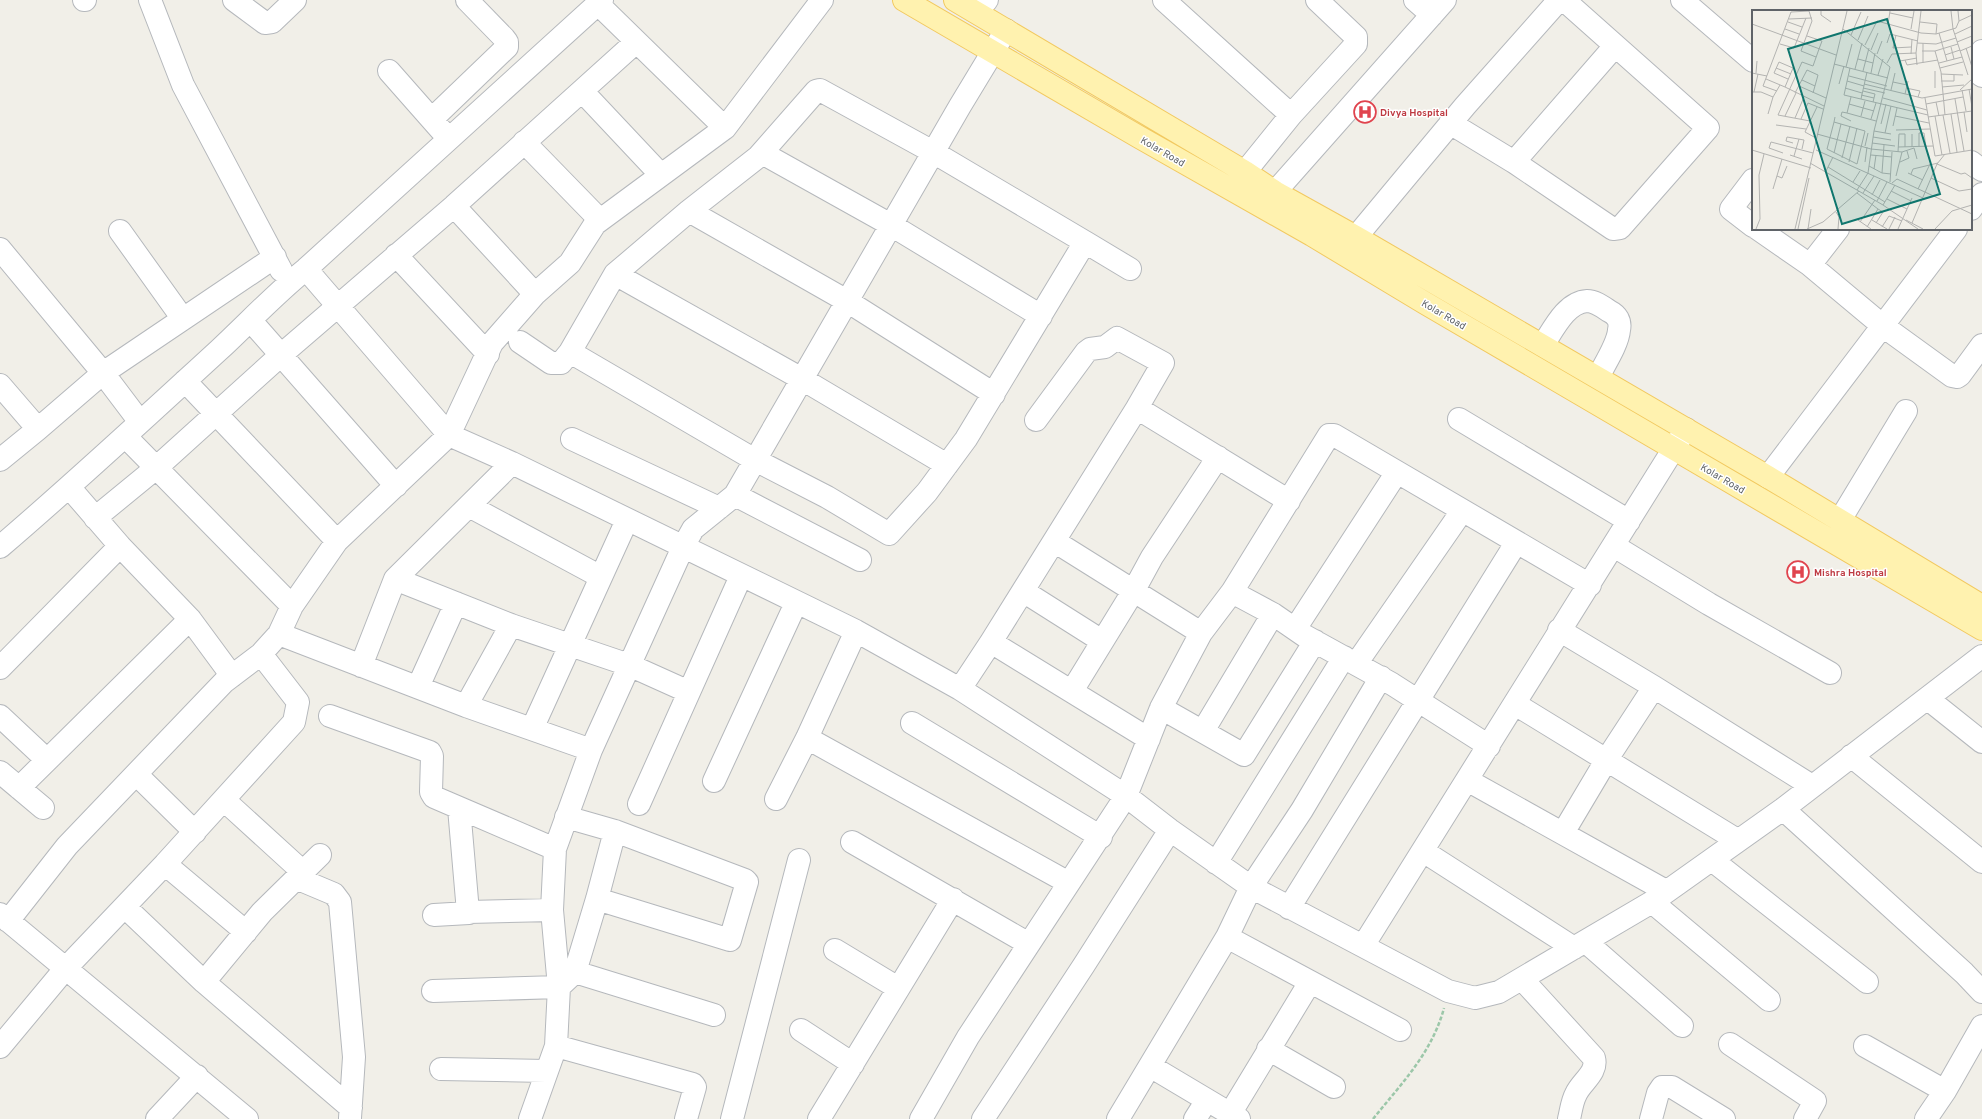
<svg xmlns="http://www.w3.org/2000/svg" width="1982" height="1119" font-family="Overpass,sans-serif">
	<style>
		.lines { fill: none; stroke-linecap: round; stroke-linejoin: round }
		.minor-casing { stroke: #b5b8bc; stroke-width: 24 }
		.major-casing { stroke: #f2c960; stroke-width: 24 }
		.path { stroke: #9cc7a9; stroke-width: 2.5; stroke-dasharray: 4 2; stroke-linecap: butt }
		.minor { stroke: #fff; stroke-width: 22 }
		.major { stroke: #fff2af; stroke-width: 22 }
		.labels { text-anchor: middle; stroke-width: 3; stroke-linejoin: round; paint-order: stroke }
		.health-label { font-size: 10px; font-weight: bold; fill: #be3a42; stroke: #fff; text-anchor: start }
		.street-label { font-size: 10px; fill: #5f6368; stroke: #fff }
		.inset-road { fill: none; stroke: #b3b3b1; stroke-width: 1 }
		.view { fill: #0f766e; fill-opacity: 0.15; stroke: #0f766e; stroke-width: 2 }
		.inset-edge { fill: none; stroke: #5f6368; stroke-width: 2 }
	</style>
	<rect width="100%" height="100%" fill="#f1efe8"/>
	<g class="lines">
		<g class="minor-casing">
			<path id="minor" d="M 84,0 L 85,0
				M 150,0 L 183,85 L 281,270
				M 234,0 L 265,23 L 272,22 L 295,0
				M 1164,0 L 1291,115
				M 1415,0 L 1432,15
				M 1682,0 L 1753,61
				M 598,4 L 725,128
				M 976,12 L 987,0
				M 1982,51 L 1972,68 L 1982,76
				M 389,71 L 441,130
				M 582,91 L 661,175
				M 432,119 L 507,47 L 507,42 L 504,38 L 467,0
				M 1450,123 L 1514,162 L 1613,229 L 1620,228 L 1708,128 L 1564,0
				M 524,142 L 600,220
				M 762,153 L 891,225 L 1041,316
				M 1514,162 L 1615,46
				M 1971,162 L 1982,170
				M 1245,172 L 1291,115 L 1356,44 L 1356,37 L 1317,0
				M 1753,180 L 1731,209 L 1753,226
				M 1275,192 L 1445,0
				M 454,206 L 535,294
				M 1971,209 L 1982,194
				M 689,211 L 847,301 L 994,394
				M 1758,229 L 1810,265 L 1883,326 L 1952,376 L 1957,377 L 1960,375 L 1982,345
				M 120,231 L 183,319
				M 1356,237 L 1465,106 L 1559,0
				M 1085,242 L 933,152 L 820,90 L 816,91 L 758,157 L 689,211 L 615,274 L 570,352 L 755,460 L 827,497 L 889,534 L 927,492 L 966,439 L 1085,242 L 1130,269
				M 0,249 L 103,373 L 140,422
				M 396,255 L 488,354
				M 1810,265 L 1838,229
				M 306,269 L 449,435 L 512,463 L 856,631 L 960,689 L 1126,796 L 1170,830 L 1251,887 L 1448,991 L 1475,998 L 1499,992 L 1652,902 L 1783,809 L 1982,656
				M 615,274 L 802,379 L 947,465
				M 251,321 L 396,486
				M 520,342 L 551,363 L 561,363 L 570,352
				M 1543,345 C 1553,330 1566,302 1587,301 C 1595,301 1603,307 1609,311 C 1617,315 1621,321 1619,330 C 1618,344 1604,365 1598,377
				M 185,381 L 337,541
				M 0,385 L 38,429 L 103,373 L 275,257
				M 1459,419 L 1629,521
				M 1036,420 L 1086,352 L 1090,349 L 1105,347 L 1117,338 L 1163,363 L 1137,408
				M 125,436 L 292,606
				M 572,439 L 719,508
				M 0,460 L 38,429
				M 1768,477 L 1956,229
				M 69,487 L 120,546 L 190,619 L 232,676
				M 735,495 L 860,560
				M 469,506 L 601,577
				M 95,518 L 156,468 L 281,355 L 454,206 L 636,42
				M 1840,520 L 1906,411
				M 1054,541 L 1201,633
				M 1614,546 L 1709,604 L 1830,673
				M 0,547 C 75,483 147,416 219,350 C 248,323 275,294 306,269 L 602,0
				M 395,579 L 511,625 L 629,665 L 689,692
				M 1023,591 L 1102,641
				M 1232,592 L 1273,614 L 1305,636 L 1392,684 L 1489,746
				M 1295,629 L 1397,472
				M 1559,630 L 1654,687 L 1812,786
				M 279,634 L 466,706 L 591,750
				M 991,642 L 1149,739
				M 1356,664 L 1462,511
				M 361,666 L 395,579 L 512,463
				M 0,668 L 120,546
				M 418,687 L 456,603
				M 960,689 L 991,642 L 1137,408 L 1289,501
				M 1072,691 L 1134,590 L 1152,557 L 1218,457
				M 1928,699 L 1982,742
				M 1515,704 L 1737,840
				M 466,706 L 511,625
				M 1161,708 L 1244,755 L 1315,641
				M 0,716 L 47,760
				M 330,716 L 430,752 L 432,756 L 431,792 L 434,797 L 555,849
				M 912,723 L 1101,837
				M 532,729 L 627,520
				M 1203,731 L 1273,614
				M 807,738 L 1069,883
				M 1851,756 L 1982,862
				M 0,772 L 43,808
				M 136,774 L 195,832
				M 1467,780 L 1666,891
				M 714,781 L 796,603
				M 19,788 L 190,619
				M 776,799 L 807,738 L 856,631
				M 224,800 L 303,872
				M 639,804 L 741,576
				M 459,808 L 468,912 L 552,910
				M 1783,809 L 1964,973 L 1982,992
				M 566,817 L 615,831 L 745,880 L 747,882 L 730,940 L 597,899
				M 1563,833 L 1607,759 L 1654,687
				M 852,842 L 1029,944
				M 1423,851 L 1574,948
				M 1712,860 L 1867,982
				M 1216,863 L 1344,657
				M 165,864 L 246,932
				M 296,878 L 334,894 L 340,902 L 354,1057 L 350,1118
				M 1652,902 L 1769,1000
				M 125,907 L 204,982 L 351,1108
				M 1289,908 L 1516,543
				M 0,914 L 247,1119
				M 434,915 L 469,913
				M 8,921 L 67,846 L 224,682 L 261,654 L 279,634 L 292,606 L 337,541 L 449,435 L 492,343 L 535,294 L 570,263 L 595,224 L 725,128 L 822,0
				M 1227,937 L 1400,1030
				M 1586,942 L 1682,1026
				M 1363,946 L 1686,429
				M 835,950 L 898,988
				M 575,972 L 714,1015
				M 1522,979 L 1594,1058 C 1598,1073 1581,1082 1576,1094 C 1572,1101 1571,1111 1569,1119
				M 204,982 L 262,912 L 320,855
				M 433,991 L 559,987 L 552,910 L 555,849 L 591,750 L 683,547 L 693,529 L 735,495 L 960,106 L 1006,30
				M 801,1030 L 853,1064
				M 1730,1044 L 1815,1101 L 1805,1119
				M 556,1046 L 693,1084 L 695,1087 L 686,1119
				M 1865,1046 L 1945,1091
				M 0,1047 L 65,969 L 165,864 L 294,722 L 298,702 L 261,654
				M 1268,1049 L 1334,1087
				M 1150,1066 L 1239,1119
				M 441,1069 L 546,1071
				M 1230,1114 L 1310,982
				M 157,1119 L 197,1076
				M 530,1119 L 556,1046 L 559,987 L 575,972 L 597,899 L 615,831
				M 732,1119 L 799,860
				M 819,1119 L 953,899
				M 921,1119 L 968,1037 L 1126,796 L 1161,708 L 1201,633 L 1232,592 L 1329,435 L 1334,435 L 1590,585
				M 983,1119 L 1084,965 L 1170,830
				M 1118,1119 L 1227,937 L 1251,887 L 1302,810 L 1381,677
				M 1195,1119 L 1207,1100
				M 1651,1119 L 1658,1093 L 1662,1087 L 1672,1087 L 1724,1119
				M 1926,1119 L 1945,1091 L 1982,1026"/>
		</g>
		<g class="major-casing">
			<path id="major" d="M 904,0 L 1139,137 L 1312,235 L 1425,303 L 1982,629
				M 955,0 L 1245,172 L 1275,192 L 1356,237 L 1768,477 L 1982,606"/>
		</g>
		<path class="path" d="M 1373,1119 C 1401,1084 1432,1053 1444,1008"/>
		<use href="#minor" class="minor"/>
		<use href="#major" class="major"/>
	</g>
	<defs>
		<g id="hospital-ring" transform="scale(1.15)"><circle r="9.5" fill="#fff" stroke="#e0444e" stroke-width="1.5"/><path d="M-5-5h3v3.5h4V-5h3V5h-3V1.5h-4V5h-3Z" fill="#e0444e"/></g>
	</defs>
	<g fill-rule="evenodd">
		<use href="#hospital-ring" x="1365" y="112"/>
		<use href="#hospital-ring" x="1798" y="572"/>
	</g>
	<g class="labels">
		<g class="health-label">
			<text x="1380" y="116">Divya Hospital</text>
			<text x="1814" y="576">Mishra Hospital</text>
		</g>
		<g class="street-label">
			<text transform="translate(1163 151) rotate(30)" y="4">Kolar Road</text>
			<text transform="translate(1444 314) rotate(30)" y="4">Kolar Road</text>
			<text transform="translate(1723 478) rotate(30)" y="4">Kolar Road</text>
		</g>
	</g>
	<g transform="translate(1752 10)">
		<rect width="220" height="220" fill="#f1efe8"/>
		<path class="inset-road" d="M 57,1 L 60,11 L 49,41 L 64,47M 69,1 L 69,5 L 79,12M 199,1 L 201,19 L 216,65M 138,3 L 161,8M 37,9 L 60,8M 207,11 L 220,5M 36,12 L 50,17M 168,12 L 185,14 L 184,24M 0,14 L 84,45M 136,14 L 138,1M 33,19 L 47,24M 91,19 L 138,57 L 122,121 L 116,163 L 105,180M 159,19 L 162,1M 187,23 L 195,51M 203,24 L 220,16M 99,25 L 109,2M 144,25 L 141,38 L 159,37M 55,26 L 70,31 L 67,39 L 61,56 L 50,52 L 26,105 L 58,111M 106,30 L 116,6M 205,32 L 220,26M 135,33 L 138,24 L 166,31M 165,33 L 184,34 L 204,28M 171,33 L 171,53M 28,34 L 42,38 L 54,8M 113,35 L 125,11 L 169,23 L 184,24 L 204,18 L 207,11 L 206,1M 199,37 L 202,49M 214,38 L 220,57M 119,40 L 126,23M 170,41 L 183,41 L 206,34M 183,41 L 189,62 L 193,105M 208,41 L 220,36M 125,44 L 130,31M 159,44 L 160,29M 193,45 L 208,40M 106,49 L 121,53M 153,50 L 155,55 L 186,50M 148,51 L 165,48M 135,53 L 140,44 L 164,43M 187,53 L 210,47M 82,54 L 136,68M 165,55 L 164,43 L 169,1M 94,57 L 100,34M 24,58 L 39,64M 98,58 L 92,85 L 176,105M 188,58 L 211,52M 103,59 L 110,33M 111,61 L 117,38M 0,63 L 15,66M 4,63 L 5,51M 119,63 L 123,43M 189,64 L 211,65M 126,65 L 131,49M 97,66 L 135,76M 14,69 L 33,77 L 41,58 L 27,52 L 22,63 L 36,69M 50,70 L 63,76M 95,71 L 112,76M 189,71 L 202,71 L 202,65M 141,72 L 155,75M 87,74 L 92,56M 112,74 L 170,88 L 220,79M 47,76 L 74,88M 33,77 L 72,96M 190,77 L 212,75M 93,78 L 110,83M 111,78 L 133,83M 154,78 L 168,81 L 166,87M 183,78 L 183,61M 217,79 L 220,97M 139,80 L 143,63M 208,80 L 220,69M 210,80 L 214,101M 25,81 L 11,76 L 39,2 L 57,1M 111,81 L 123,84 L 121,92M 0,82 L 9,82 L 21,87 L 16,104M 2,82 L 6,64M 43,83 L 55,60 L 66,65 L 61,83M 153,84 L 156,71M 109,85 L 122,88M 21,87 L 28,75M 99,87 L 95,103 L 124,111M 131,88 L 175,100M 173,88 L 183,146 L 220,140M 109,89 L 115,62M 203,89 L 212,141M 184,92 L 187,106M 97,94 L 122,101M 174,94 L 211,87M 212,102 L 215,122M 95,103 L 90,102 L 89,106 L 99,111M 199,104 L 205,142M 191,105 L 198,143M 33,106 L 44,83M 109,106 L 113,91M 143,106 L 177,113M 183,106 L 190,145M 176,107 L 220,101M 43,108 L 52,87M 49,109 L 56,93 L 71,99M 119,109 L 124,93M 82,112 L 75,139 L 105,154 L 113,121 L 82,112 L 83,107M 129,114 L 134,94M 24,115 L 54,119M 141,116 L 145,98M 144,120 L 178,119M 122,121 L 139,124M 133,123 L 139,96M 65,124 L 119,139 L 150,142 L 162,138 L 165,149M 121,127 L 139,130M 64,128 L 53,122 L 65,97M 41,133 L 34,131 L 35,127 L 52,130 L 50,139M 120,133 L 143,136M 113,136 L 116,123M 146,137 L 181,136M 160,137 L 160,124M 167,137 L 167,123 L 172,123 L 174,137M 0,140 L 59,158M 64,140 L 171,188M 146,142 L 147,124 L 153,124 L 153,137M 31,143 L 17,138 L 19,132 L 61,143M 82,143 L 89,114M 38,145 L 50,149M 119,145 L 140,147M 42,146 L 47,129M 90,148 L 98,116M 97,152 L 105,118M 113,152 L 115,137M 148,152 L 157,148 L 155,141M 58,153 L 131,195 L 166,219M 185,154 L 209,164 L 213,163 L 220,168M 117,156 L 130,163 L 139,164M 76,157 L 133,192M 122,159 L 124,145M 74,161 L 81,147M 130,163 L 132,135M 156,163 L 171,170M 159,164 L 161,159 L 186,153M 25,166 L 30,168 L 35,156M 144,166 L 150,142M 179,168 L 207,181 L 220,179M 101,172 L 108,161M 138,172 L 140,142M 140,173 L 145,169 L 220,204M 21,179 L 30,149M 166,179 L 178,154M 139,181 L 159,191M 105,183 L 126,199 L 115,217M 111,183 L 122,166M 120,185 L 128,170M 135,189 L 155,199M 125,191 L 135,172M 131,195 L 143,175M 84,202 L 87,207 L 86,219M 106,210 L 119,219M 120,210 L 135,219M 154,210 L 171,219M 108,212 L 123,190M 124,213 L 131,202 L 126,199M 160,213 L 185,154 L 193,144M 130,217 L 137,206 L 150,211M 4,219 L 8,209 L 7,165 L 12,144M 43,219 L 95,1M 46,219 L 57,168M 55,219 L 71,212 L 107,181M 56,219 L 59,199M 137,219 L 143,207M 146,219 L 160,188M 183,219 L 200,201 L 220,195"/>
		<path class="view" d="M 135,9 L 188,184 L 90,214 L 36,39 Z"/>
		<rect width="220" height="220" class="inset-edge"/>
	</g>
</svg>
